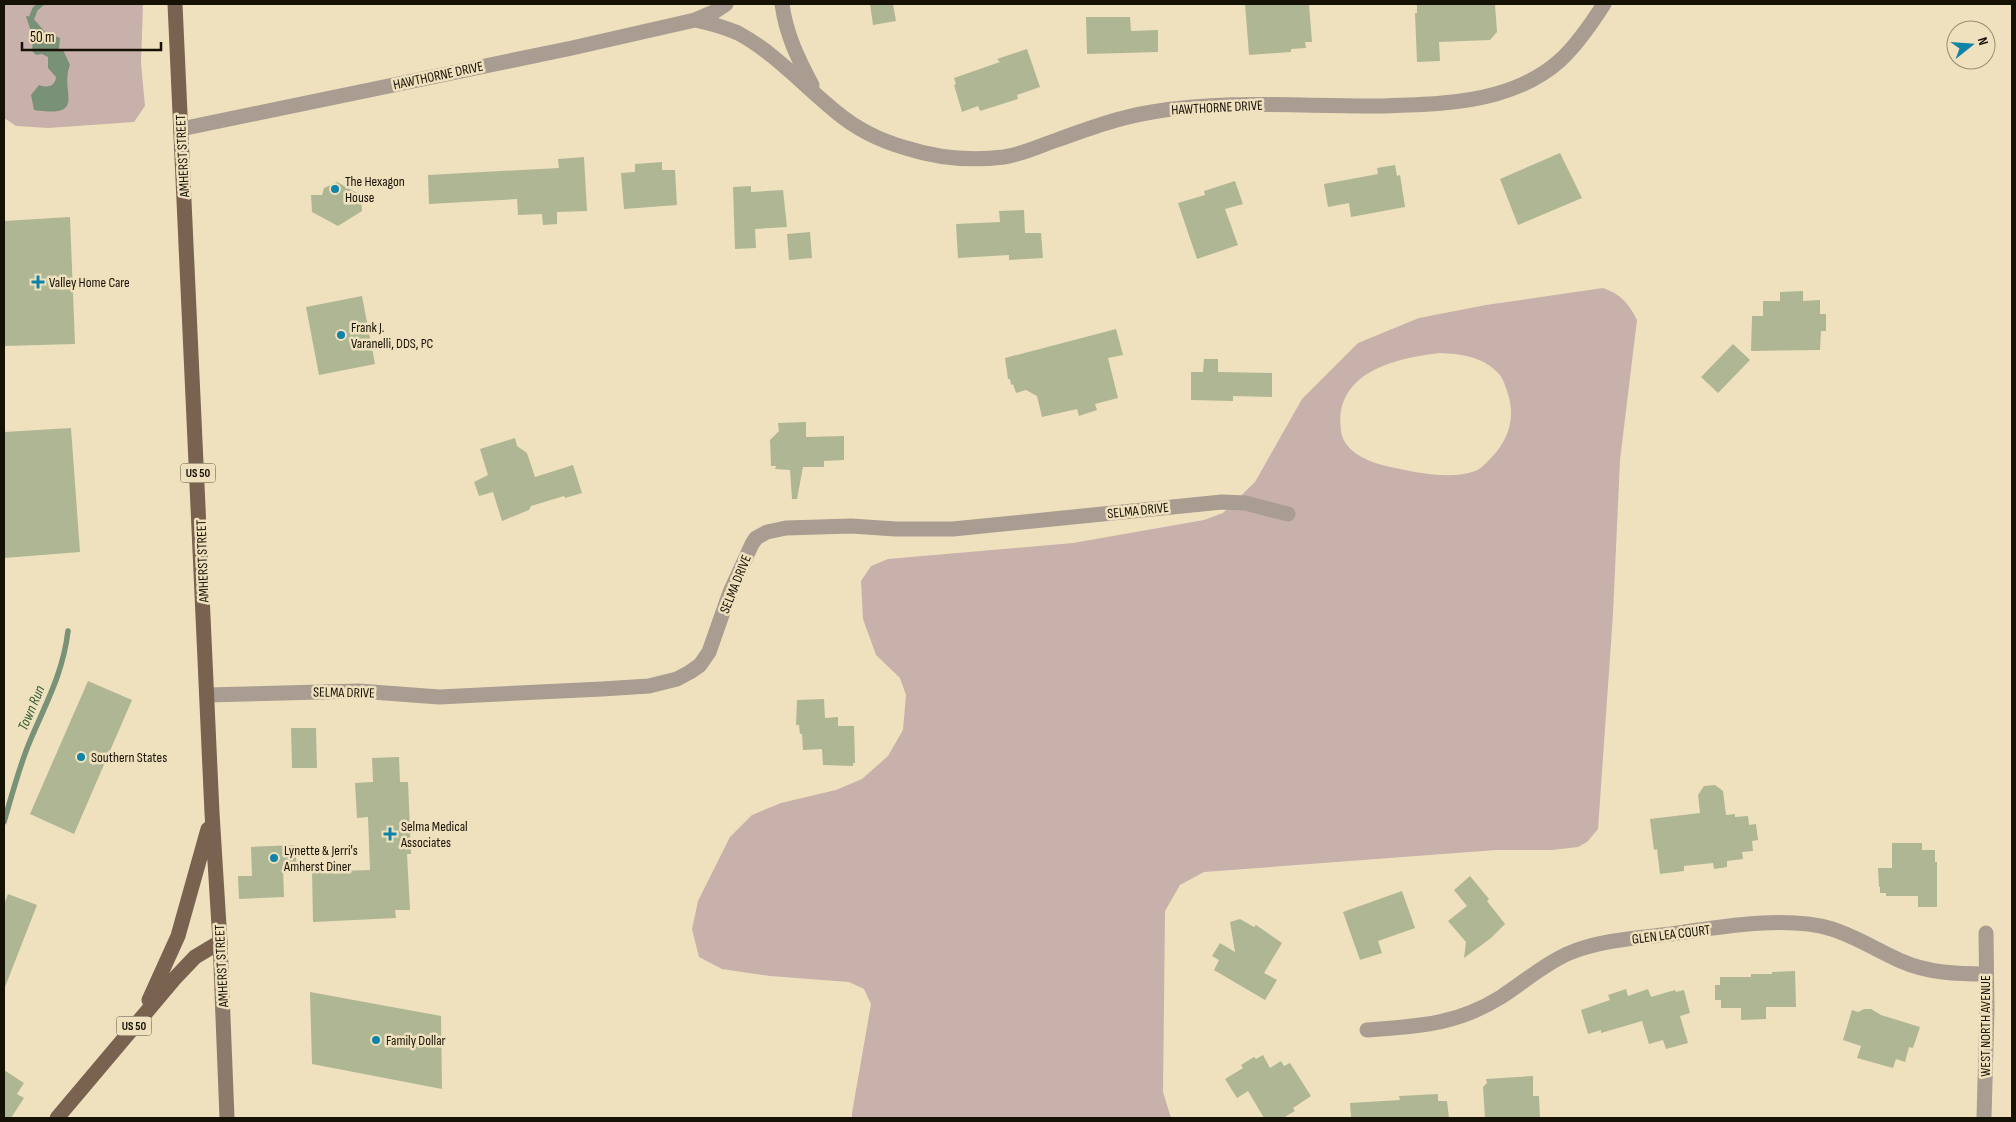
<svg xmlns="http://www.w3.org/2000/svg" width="2016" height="1122" font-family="'Sofia Sans Condensed',sans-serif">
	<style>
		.green { fill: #c8b0ab; fill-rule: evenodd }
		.water { fill: #789177 }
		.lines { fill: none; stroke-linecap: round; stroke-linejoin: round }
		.stream { stroke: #789177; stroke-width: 5.5 }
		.building { fill: #afb694 }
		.street { stroke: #a99c91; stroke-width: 15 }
		.secondary { stroke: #8d7a6b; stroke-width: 15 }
		.primary { stroke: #79624f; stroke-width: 15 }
		.poi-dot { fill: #1083a9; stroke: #efe1be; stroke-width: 2 }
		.labels { text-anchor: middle; stroke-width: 5; stroke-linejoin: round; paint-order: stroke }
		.shield { fill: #efe1be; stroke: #574f3c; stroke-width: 1 }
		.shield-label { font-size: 12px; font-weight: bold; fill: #161105 }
		.street-label { font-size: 14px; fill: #161105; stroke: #efe1be }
		.poi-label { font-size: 14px; fill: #161105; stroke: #efe1be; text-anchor: start }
		.water-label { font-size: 15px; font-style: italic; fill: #355d37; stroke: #efe1be }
	</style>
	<rect width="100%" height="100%" fill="#efe1be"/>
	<path class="green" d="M 4,4 L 143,4 L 141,63 L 145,106 L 134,122 L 48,128 L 16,126 L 4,118 Z
		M 1603,288 C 1621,294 1629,304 1637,320 L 1620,460 L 1613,614 L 1598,829 L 1587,842 L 1578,847 L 1552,850 L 1496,850 L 1204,872 L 1180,885 L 1165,911 L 1163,1092 L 1171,1118 L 852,1118 L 852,1113 L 871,1004 L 864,989 L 849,982 L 770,976 L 722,969 L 699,957 L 692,929 L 698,901 L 730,837 L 752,815 L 781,803 L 836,790 L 862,779 L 888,756 L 903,730 L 906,695 L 900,678 L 876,655 L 863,619 L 861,581 L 871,566 L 888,559 L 1073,543 L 1204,520 L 1223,513 L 1255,482 L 1302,399 L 1358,343 L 1419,318 L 1486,305 ZM 1440,353 C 1462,354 1484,357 1499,374 C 1503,378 1505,385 1507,391 C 1517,419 1508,442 1487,462 C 1484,465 1479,470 1475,471 C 1449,481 1408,471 1382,465 C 1365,460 1344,451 1341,431 C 1333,372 1396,358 1440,353 Z"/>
	<path class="water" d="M 26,16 L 32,17 L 46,33 L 51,34 L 52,39 L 55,36 L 60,38 L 59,49 L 63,50 L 70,65 C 59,92 89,118 34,110 L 31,95 L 39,85 C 47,88 55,87 56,77 L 48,68 L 48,57 L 42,54 L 36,55 L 32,51 L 33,38 Z"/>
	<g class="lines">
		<path class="stream" d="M 32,17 L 35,9 L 41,4
			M 4,822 C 12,795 19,767 30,741 C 46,703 63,673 68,631"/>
	</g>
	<path class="building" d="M 870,4 L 893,4 L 896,21 L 873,25 Z
		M 1245,4 L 1309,4 L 1312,42 L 1305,42 L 1306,48 L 1291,49 L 1291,52 L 1249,55 Z
		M 1435,4 L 1495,4 L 1497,32 L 1490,40 L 1439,42 L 1440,61 L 1417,62 L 1415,13 L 1417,13 L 1417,5 Z
		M 1086,17 L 1130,17 L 1131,31 L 1158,30 L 1158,52 L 1087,54 Z
		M 1027,49 L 1040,87 L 1017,95 L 1018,99 L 980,111 L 978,106 L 962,112 L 954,85 L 956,84 L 954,78 L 1000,62 L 997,59 Z
		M 1560,153 L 1582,198 L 1518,225 L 1500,179 Z
		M 584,157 L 587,211 L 557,212 L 557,224 L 543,225 L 542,214 L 518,215 L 517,199 L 429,204 L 428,175 L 559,168 L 558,159 Z
		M 662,162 L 662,170 L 675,170 L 677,205 L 624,209 L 621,173 L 635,172 L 635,164 Z
		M 1395,165 L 1397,176 L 1400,175 L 1405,207 L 1351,217 L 1349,203 L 1328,207 L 1324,184 L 1378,174 L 1377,168 Z
		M 1235,181 L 1243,204 L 1225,209 L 1238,245 L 1197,259 L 1178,203 L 1205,195 L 1204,191 Z
		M 337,182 L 361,195 L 362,211 L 338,226 L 312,212 L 311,195 L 322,195 L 324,188 Z
		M 751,186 L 751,192 L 783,190 L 787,227 L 755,229 L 756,248 L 735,249 L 733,187 Z
		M 1024,210 L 1025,233 L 1041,233 L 1043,258 L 1009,260 L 1009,255 L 958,258 L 956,224 L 1000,222 L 999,211 Z
		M 70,217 L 75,344 L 4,346 L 4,221 Z
		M 810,232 L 812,258 L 789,260 L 787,234 Z
		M 1803,291 L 1803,301 L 1820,300 L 1820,314 L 1826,314 L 1826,331 L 1821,331 L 1820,350 L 1751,351 L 1752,316 L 1763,316 L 1763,301 L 1780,301 L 1780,292 Z
		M 362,296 L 375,364 L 319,375 L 306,307 Z
		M 1116,329 L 1123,355 L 1108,358 L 1118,398 L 1095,404 L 1097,410 L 1079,416 L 1077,409 L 1042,417 L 1037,396 L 1026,390 L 1016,393 L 1013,384 L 1011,385 L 1010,379 L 1008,379 L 1005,358 Z
		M 1733,344 L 1750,360 L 1718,393 L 1701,377 Z
		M 1204,359 L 1218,359 L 1218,372 L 1272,373 L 1272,397 L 1233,396 L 1233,401 L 1191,400 L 1191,372 L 1203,372 Z
		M 806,422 L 806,437 L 844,436 L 844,460 L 824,461 L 824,467 L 803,467 L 797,499 L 792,499 L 790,470 L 775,469 L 776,466 L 771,466 L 770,440 L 779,431 L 778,423 Z
		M 71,428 L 80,552 L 4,558 L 4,432 Z
		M 515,438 L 517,446 L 527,453 L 535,477 L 573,465 L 582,493 L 565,498 L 564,496 L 531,506 L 529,510 L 502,521 L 493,492 L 479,496 L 474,482 L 488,475 L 480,449 Z
		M 88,681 L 132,700 L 74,834 L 30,814 Z
		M 824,699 L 825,718 L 838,717 L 838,726 L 854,726 L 855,763 L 853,763 L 853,766 L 823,765 L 822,749 L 803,750 L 802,734 L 800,734 L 799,725 L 796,725 L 797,700 Z
		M 291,728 L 316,728 L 317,768 L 292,768 Z
		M 399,757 L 400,782 L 408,782 L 411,854 L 407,854 L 410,910 L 395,910 L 396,918 L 313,922 L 312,872 L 370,870 L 368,817 L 357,818 L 355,783 L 373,782 L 372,758 Z
		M 1715,785 L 1723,791 L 1726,815 L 1735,814 L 1735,817 L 1748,816 L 1749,825 L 1756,824 L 1758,840 L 1752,841 L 1753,851 L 1742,852 L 1743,859 L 1727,861 L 1727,867 L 1714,869 L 1713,863 L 1684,866 L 1684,871 L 1660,874 L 1657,849 L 1654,850 L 1650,819 L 1700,813 L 1698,795 L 1704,786 Z
		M 1892,843 L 1922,843 L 1922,850 L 1935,850 L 1935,862 L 1937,862 L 1937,907 L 1918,907 L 1918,896 L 1886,896 L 1886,893 L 1880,893 L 1880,887 L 1879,887 L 1878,868 L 1892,868 Z
		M 295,845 L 297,869 L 283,869 L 284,897 L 239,899 L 238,876 L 252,876 L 251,847 Z
		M 1470,876 L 1489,899 L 1487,901 L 1505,924 L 1491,938 L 1464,958 L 1466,942 L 1448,921 L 1467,906 L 1454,890 Z
		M 1402,891 L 1415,928 L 1378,941 L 1382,953 L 1360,960 L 1343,912 Z
		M 8,894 L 37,905 L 5,987 L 4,905 Z
		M 1240,919 L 1254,927 L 1256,925 L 1282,943 L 1264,973 L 1277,980 L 1265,1000 L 1214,970 L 1219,960 L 1212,956 L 1220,943 L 1235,952 L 1230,922 Z
		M 1795,971 L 1796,1007 L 1766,1007 L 1766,1019 L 1741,1020 L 1741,1008 L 1721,1008 L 1721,1000 L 1715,1000 L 1715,985 L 1720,985 L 1720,977 L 1751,977 L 1751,974 L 1772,974 L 1772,972 Z
		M 1626,989 L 1628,996 L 1648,989 L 1651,997 L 1675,990 L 1676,992 L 1684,990 L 1690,1013 L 1680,1016 L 1688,1043 L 1666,1049 L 1663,1040 L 1649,1044 L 1642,1021 L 1601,1033 L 1601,1030 L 1588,1034 L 1581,1010 L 1610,1000 L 1608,995 Z
		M 310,992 L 441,1016 L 442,1089 L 312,1064 Z
		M 1864,1009 L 1871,1009 L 1881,1015 L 1920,1027 L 1913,1048 L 1909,1047 L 1905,1062 L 1896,1059 L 1893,1068 L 1857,1058 L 1861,1046 L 1843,1040 L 1852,1010 L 1858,1012 Z
		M 1263,1055 L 1270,1068 L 1281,1061 L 1284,1066 L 1290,1063 L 1311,1096 L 1293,1108 L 1295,1111 L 1283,1118 L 1264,1118 L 1248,1091 L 1237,1098 L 1225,1079 L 1243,1068 L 1241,1065 L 1254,1057 L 1256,1059 Z
		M 4,1070 L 24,1083 L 17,1094 L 24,1098 L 11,1118 L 4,1118 Z
		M 1533,1076 L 1533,1096 L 1539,1096 L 1540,1118 L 1485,1118 L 1483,1087 L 1487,1083 L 1486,1079 Z
		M 1438,1094 L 1438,1101 L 1447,1101 L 1449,1118 L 1351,1118 L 1350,1103 L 1400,1100 L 1399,1096 Z"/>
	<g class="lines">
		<path class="street" d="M 782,4 C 786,34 798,59 812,85
			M 695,20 C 709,23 724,27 738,33 C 775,53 803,85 835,111 C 855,128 881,141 906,148 C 937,158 971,161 1004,157 C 1023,154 1039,146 1057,140 C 1087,129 1120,117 1152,112 C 1228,99 1306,107 1382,106 C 1420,105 1460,104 1496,94 C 1552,78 1574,51 1604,4
			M 181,129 L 572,48 L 695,20 L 714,12 L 726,4
			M 207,695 L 359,691 L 439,697 L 602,689 L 649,686 L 677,679 L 690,672 L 700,665 L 709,652 L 730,592 L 752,544 L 756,538 L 767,532 L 786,528 L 851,526 L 896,529 L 953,529 L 1222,502 L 1245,503 L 1288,514
			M 1367,1030 C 1419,1026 1456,1025 1501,997 C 1524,982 1543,965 1567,954 C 1599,940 1637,938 1671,934 C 1718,927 1788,915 1832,929 C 1857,937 1878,951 1901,961 C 1928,973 1957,974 1986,974
			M 1984,1118 L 1987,1010 L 1986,933"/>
		<path class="secondary" d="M 220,942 L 227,1118"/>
		<path class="primary" d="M 149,1000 L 178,936 L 208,829
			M 57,1118 L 176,977 L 195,957 L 220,942 L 212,813 L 175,4"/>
	</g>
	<g class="poi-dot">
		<circle cx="335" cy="189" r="5"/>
		<path d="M35.5 274.5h5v5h5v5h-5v5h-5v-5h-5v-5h5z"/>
		<circle cx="341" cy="335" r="5"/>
		<circle cx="81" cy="757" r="5"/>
		<path d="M387.5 826.5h5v5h5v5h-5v5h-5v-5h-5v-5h5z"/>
		<circle cx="274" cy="858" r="5"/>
		<circle cx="376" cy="1040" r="5"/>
	</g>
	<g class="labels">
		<g class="shield">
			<rect x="180.5" y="463.5" width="35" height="19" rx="4"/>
			<rect x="116.5" y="1016.5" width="35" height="19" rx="4"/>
		</g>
		<g class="shield-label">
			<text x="198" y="477">US 50</text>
			<text x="134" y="1030">US 50</text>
		</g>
		<g class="street-label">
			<text transform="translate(438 75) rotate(-12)" y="5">HAWTHORNE DRIVE</text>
			<text transform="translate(1217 107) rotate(-3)" y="5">HAWTHORNE DRIVE</text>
			<text transform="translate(182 156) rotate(-93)" y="5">AMHERST STREET</text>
			<text transform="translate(1138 510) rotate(-6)" y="5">SELMA DRIVE</text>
			<text transform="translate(202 561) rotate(-92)" y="5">AMHERST STREET</text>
			<text transform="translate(735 584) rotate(-68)" y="5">SELMA DRIVE</text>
			<text transform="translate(344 692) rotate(1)" y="5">SELMA DRIVE</text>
			<text transform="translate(1671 934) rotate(-7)" y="5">GLEN LEA COURT</text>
			<text transform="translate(221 966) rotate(-93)" y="5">AMHERST STREET</text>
			<text transform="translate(1985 1026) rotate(-90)" y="5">WEST NORTH AVENUE</text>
		</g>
		<g class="poi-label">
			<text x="345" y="186">The Hexagon<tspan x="345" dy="16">House</tspan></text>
			<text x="49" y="287">Valley Home Care</text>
			<text x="351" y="332">Frank J.<tspan x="351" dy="16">Varanelli, DDS, PC</tspan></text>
			<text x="91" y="762">Southern States</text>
			<text x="401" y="831">Selma Medical<tspan x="401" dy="16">Associates</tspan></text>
			<text x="284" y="855">Lynette &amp; Jerri's<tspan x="284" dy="16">Amherst Diner</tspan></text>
			<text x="386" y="1045">Family Dollar</text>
		</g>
		<g class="water-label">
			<text transform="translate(31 708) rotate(-67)" y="5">Town Run</text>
		</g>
	</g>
	<rect width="2016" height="1122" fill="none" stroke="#161105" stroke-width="10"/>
	<g transform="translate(1971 45) rotate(73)"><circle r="24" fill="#efe1be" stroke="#988e74"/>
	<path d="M0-4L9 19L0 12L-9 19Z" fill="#1083a9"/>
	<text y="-8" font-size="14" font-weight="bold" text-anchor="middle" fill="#161105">N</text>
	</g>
	<path d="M22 42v8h139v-8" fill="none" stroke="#161105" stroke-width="2.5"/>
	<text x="30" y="42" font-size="15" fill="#161105" stroke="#efe1be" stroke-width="4" paint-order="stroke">50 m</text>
</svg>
